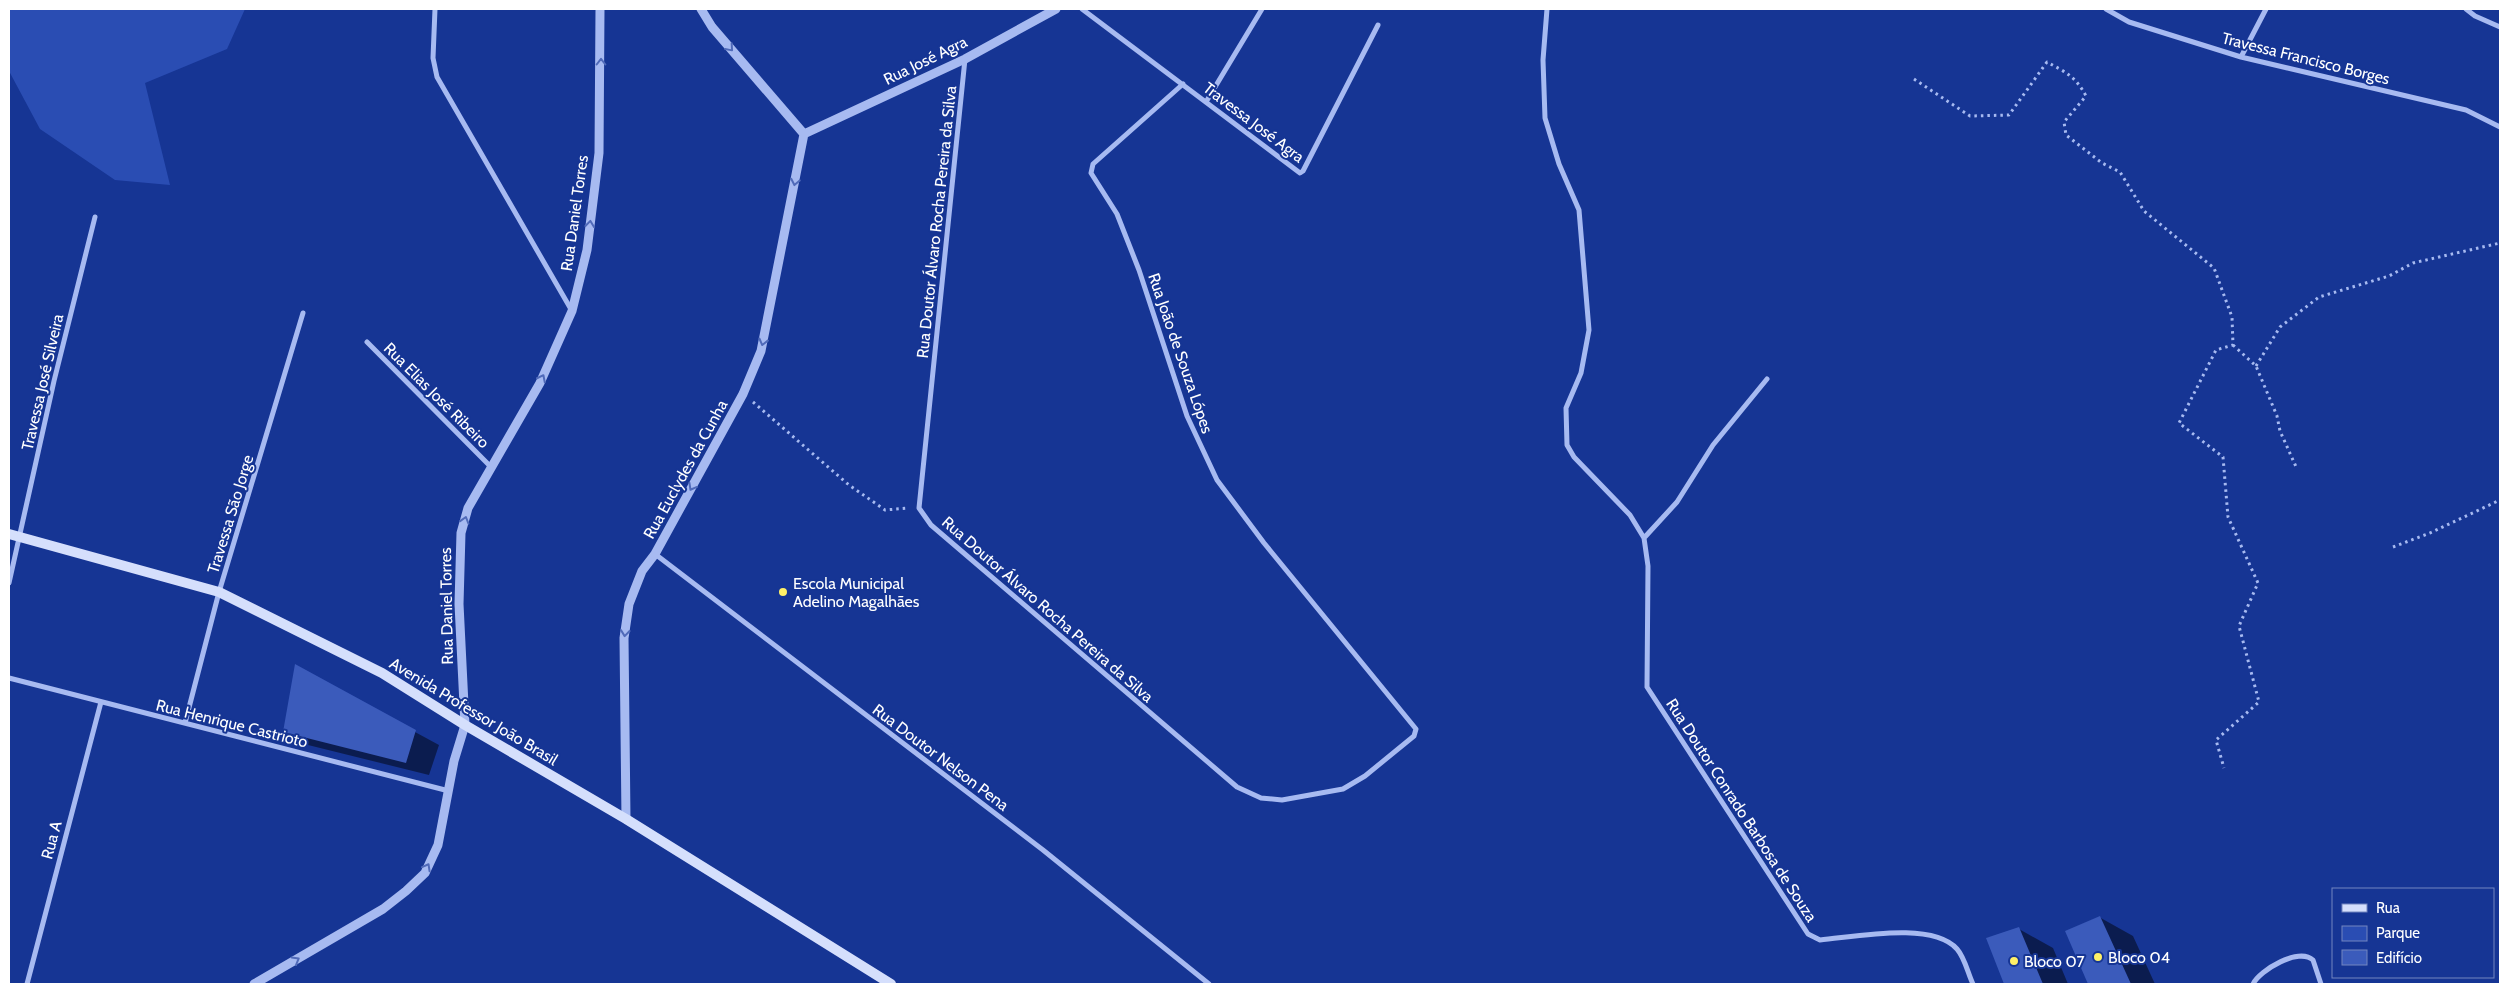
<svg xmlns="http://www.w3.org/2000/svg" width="2509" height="993" font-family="Cabin,sans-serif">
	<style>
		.green { fill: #2a4db3 }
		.shadow { fill: #0007 }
		.building { fill: #3b5bbb }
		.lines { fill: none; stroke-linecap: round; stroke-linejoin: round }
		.path { stroke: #a7baf1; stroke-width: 3; stroke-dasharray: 2.5 4; stroke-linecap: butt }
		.minor { stroke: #a7baf1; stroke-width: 5 }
		.tertiary { stroke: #a7baf1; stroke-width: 9 }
		.secondary { stroke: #d5dffc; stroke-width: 10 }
		.oneway { stroke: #506ab9 }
		.poi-dot { fill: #fff067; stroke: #163594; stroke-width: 2 }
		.labels { text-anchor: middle; stroke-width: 4; stroke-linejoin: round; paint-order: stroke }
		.street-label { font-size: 16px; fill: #fff; stroke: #163594 }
		.poi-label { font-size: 16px; fill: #fff; stroke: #163594; text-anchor: start }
	</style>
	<rect width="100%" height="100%" fill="#163594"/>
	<path class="green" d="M 9,9 L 245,9 L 227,49 L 145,83 L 170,185 L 115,180 L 40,129 L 9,71 Z"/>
	<path class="shadow" d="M 284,731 L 415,732 L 439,745 L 429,775 L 308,745 Z
		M 2099,917 L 2133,936 L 2155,984 L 2089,984 L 2067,931 Z
		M 2019,929 L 2053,948 L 2068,984 L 2005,984 L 1987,938 Z"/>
	<path class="building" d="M 295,664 L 416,730 L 406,763 L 283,732 Z
		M 2100,916 L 2131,984 L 2088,984 L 2065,931 Z
		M 2019,927 L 2043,984 L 2004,984 L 1986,938 Z"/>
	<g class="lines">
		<path class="path" d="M 1914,79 L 1970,116 L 2009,115 L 2047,62 C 2067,73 2075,76 2086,96 L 2064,122 L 2066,135 L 2102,163 L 2120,172 L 2144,211 L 2214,268 L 2232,317 L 2233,345 L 2216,350 L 2179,423 L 2223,457 L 2228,517 L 2258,583 L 2239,626 L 2259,702 L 2216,740 L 2224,768
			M 2233,345 L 2256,366 L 2277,416 L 2280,431 L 2297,469
			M 2256,366 L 2280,327 L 2319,297 L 2389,276 L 2413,263 L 2500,243
			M 753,402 L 849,485 L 885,510 L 909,508
			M 2393,547 L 2430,533 L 2500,500"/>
		<path class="minor" d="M 435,9 L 433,58 L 437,77 L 572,311
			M 1082,9 L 1300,173 L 1303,171 L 1378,25
			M 1547,9 L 1543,60 L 1545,118 L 1559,164 L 1579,210 L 1589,330 L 1581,373 L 1566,408 L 1567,445 L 1574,457 L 1630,515 L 1644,538 L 1648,566 L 1647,687 L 1808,934 L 1820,940 C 1855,937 1932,921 1957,949 C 1965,958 1968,974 1973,984
			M 2106,9 L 2129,22 L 2241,57 L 2466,110 L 2500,127
			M 2466,9 L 2475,16 L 2500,27
			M 2241,57 L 2266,9
			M 965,59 L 919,508 L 931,525 L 1237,787 L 1261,798 L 1282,800 L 1343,789 L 1365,776 L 1414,736 L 1416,729 L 1264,543 L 1217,480 L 1187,416 L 1139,270 L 1117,214 L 1091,173 L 1093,164 L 1183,84
			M 1206,102 L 1262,9
			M 367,342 L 490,466
			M 1644,538 L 1677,502 L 1713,445 L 1767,379
			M 655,554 L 1043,850 L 1209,984
			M 9,583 L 54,381 L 95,217
			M 9,678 L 449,791
			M 185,723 L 219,592 L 303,313
			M 27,984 L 101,702
			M 2253,984 C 2260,970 2299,947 2313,960 L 2321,984"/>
		<path class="tertiary" d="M 701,9 L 712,27 L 804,134
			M 804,134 L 965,59 L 1056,9
			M 626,819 L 624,638 L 629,604 L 642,571 L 655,554 L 743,394 L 761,351 L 804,134
			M 254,984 L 383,909 L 406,891 L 425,873 L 438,845 L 454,761 L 465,725 L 459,604 L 461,533 L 468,508 L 540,383 L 572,311 L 587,250 L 599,153 L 600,9"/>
		<path class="secondary" d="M 9,534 L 219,592 L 382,673 L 465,725 L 626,819 L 891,984"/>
	</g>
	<defs><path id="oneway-chevron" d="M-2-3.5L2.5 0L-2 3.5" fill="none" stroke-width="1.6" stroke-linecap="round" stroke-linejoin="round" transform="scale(1.25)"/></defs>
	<g class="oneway">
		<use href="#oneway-chevron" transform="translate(730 48) rotate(49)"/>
		<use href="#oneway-chevron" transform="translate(601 62) rotate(-90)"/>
		<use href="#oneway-chevron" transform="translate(795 182) rotate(101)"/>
		<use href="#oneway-chevron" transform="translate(590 224) rotate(-83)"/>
		<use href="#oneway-chevron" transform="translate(763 342) rotate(104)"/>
		<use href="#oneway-chevron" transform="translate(542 378) rotate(-63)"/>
		<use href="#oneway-chevron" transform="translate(692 487) rotate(119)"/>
		<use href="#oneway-chevron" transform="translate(465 520) rotate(-73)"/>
		<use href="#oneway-chevron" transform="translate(625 633) rotate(96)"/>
		<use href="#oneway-chevron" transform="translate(427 867) rotate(-61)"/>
		<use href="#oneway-chevron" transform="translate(296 960) rotate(-30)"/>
	</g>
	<g class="poi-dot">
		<circle cx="783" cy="592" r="5"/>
		<circle cx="2098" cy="957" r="5"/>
		<circle cx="2014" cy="961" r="5"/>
	</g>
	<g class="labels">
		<g class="street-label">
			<text transform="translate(2306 58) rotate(14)" y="6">Travessa Francisco Borges</text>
			<text transform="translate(925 60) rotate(-26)" y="6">Rua José Agra</text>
			<text transform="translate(1254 122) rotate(37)" y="6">Travessa José Agra</text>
			<text transform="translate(574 213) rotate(-82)" y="6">Rua Daniel Torres</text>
			<text transform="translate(936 222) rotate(-84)" y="6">Rua Doutor Álvaro Rocha Pereira da Silva</text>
			<text transform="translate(1181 353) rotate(71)" y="6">Rua João de Souza Lópes</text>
			<text transform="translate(42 382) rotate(-77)" y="6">Travessa José Silveira</text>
			<text transform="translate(437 395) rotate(45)" y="6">Rua Elias José Ribeiro</text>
			<text transform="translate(685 469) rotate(-61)" y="6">Rua Euclydes da Cunha</text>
			<text transform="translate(230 514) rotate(-73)" y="6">Travessa São Jorge</text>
			<text transform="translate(446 606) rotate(-91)" y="6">Rua Daniel Torres</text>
			<text transform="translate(1048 609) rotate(41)" y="6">Rua Doutor Álvaro Rocha Pereira da Silva</text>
			<text transform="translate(474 711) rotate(31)" y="6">Avenida Professor João Brasil</text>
			<text transform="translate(232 723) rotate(14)" y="6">Rua Henrique Castrioto</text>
			<text transform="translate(941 757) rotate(37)" y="6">Rua Doutor Nelson Pena</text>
			<text transform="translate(1742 810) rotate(57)" y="6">Rua Doutor Conrado Barbosa de Souza</text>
			<text transform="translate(51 840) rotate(-75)" y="6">Rua A</text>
		</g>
		<g class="poi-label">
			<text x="793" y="589">Escola Municipal<tspan x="793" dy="18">Adelino Magalhães</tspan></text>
			<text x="2108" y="963">Bloco 04</text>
			<text x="2024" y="967">Bloco 07</text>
		</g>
	</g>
	<rect width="2509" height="993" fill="none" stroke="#ffffff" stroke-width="20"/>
	<rect x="2332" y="888" width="162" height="90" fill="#163594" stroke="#7386bf"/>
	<rect x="2342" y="904" width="25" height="8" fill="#d5dffc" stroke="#7386bf"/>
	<text x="2376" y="913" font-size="15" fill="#ffffff">Rua</text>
	<rect x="2342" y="926" width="25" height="15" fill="#2a4db3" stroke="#7386bf"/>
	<text x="2376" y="938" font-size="15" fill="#ffffff">Parque</text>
	<rect x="2342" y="950" width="25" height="15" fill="#3b5bbb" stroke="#7386bf"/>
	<text x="2376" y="963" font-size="15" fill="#ffffff">Edifício</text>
</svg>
